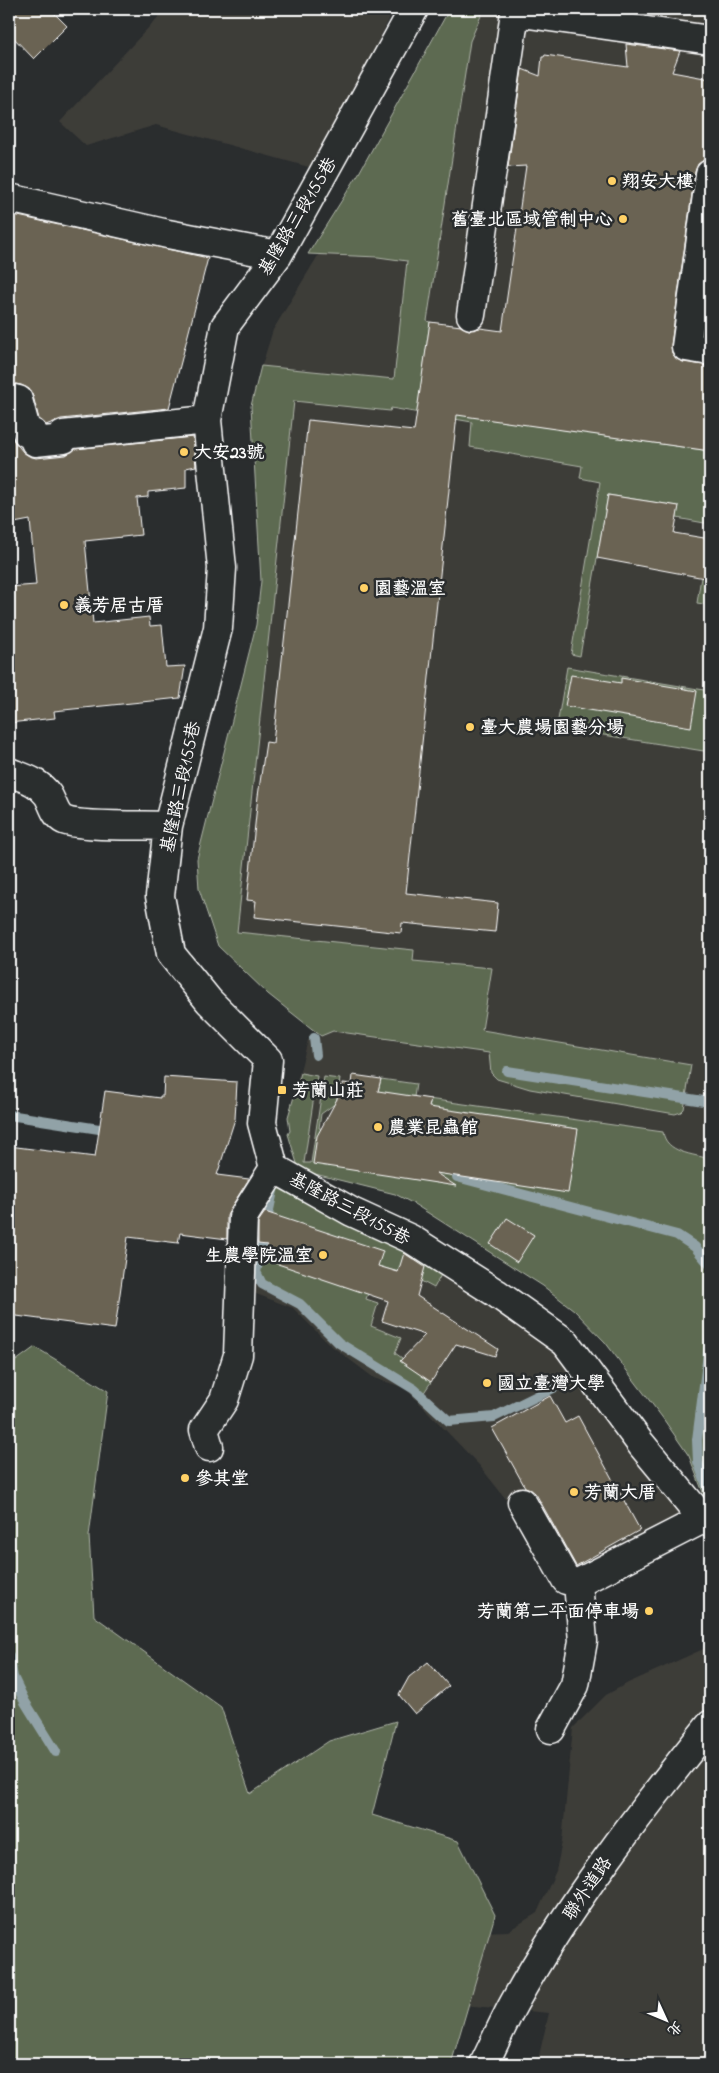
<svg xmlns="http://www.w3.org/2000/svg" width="719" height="2073" font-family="'Indie Flower','LXGW WenKai TC',sans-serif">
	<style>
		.built { fill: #3e3d39 }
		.green { fill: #5d6a51; stroke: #aeb4a8 }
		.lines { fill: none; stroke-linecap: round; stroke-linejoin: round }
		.stream { stroke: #91a2a7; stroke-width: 10 }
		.building { fill: #6b6353; stroke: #fff }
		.minor-casing { stroke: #fff; stroke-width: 31 }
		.minor { stroke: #2a2d2e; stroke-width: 28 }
		.poi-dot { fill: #ffd166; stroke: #2a2d2e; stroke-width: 2 }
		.labels { text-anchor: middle; stroke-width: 5; stroke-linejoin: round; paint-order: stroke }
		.poi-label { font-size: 18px; font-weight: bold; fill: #fff; stroke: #2a2d2e; text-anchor: start }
		.street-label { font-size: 18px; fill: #fff; stroke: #2a2d2e }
	</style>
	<rect width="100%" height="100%" fill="#2a2d2e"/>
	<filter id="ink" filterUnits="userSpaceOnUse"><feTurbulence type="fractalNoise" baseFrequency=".02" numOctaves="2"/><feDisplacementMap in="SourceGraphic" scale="10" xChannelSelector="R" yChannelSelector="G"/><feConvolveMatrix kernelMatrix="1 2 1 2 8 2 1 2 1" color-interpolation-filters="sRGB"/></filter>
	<g filter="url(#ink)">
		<path class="built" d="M 166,9 L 394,9 L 357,85 L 309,167 L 156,125 L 86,146 L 60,122 Z
			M 451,9 L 698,9 L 710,11 L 710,1497 L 704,1495 L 689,1456 L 662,1417 L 605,1342 L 574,1310 L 543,1286 L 414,1204 L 395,1194 L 299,1170 L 288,1134 L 290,1131 L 288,1117 L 308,1040 L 321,1036 L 268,994 L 218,946 L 199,889 L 197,859 L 256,625 L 261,581 L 251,406 L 253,394 L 273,330 L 319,254 L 308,254 L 359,173 L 445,17 Z
			M 271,1184 L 302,1201 L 335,1212 L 429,1261 L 555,1349 L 685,1518 L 561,1590 L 517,1513 L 479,1465 L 405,1388 L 374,1378 L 329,1344 L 293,1308 L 251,1292 L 254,1226 Z
			M 710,1646 L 710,2064 L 537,2064 L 549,2013 L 464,2005 L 482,1932 L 508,1931 L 537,1913 L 556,1871 L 562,1842 L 573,1728 L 606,1695 L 626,1684 Z"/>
		<path class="green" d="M 451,9 L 484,9 L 470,41 L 427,321 L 430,322 L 418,407 L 461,415 L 710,451 L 710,524 L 677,518 L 678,506 L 608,495 L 580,656 L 571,654 L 600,482 L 580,478 L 582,466 L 470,447 L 472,422 L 391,408 L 390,411 L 294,401 L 237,932 L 414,950 L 413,961 L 492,968 L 482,1030 L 691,1065 L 684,1109 L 681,1112 L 675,1114 L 530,1089 L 497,1079 L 491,1073 L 489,1053 L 333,1031 L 321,1036 L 268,994 L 218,946 L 199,889 L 197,859 L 256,625 L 261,581 L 251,406 L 261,366 L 394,379 L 407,261 L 378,257 L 308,254 L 359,173 L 445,17 Z
			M 701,577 L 710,579 L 710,605 L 697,603 Z
			M 567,667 L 710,691 L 710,752 L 566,729 L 559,724 L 558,720 Z
			M 301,1073 L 317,1076 L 304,1163 L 311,1163 L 324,1077 L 340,1079 L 336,1103 L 321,1114 L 319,1128 L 344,1132 L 378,1091 L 381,1079 L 416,1084 L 414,1097 L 663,1132 C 666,1153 693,1154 710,1159 L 710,1497 L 704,1495 L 689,1456 L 662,1417 L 605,1342 L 574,1310 L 543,1286 L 414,1204 L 395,1194 L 299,1170 L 288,1134 L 290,1131 L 288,1117 Z
			M 276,1187 L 302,1201 L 335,1212 L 443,1271 L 434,1288 L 421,1281 L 422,1279 L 378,1266 L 366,1299 L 378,1303 L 371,1326 L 401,1338 L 395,1353 L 402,1358 L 401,1361 L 431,1382 L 423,1394 L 340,1341 L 301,1301 L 265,1283 L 258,1271 Z
			M 35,1347 L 108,1391 L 89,1536 L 94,1616 L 221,1707 L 250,1794 L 329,1741 L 396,1721 L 372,1815 L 458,1841 L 495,1915 L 451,2064 L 9,2064 L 9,1366 Z"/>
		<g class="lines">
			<path class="stream" d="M 314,1038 L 316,1055
				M 507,1071 L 710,1102
				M 9,1115 L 112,1131
				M 457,1177 L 677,1235 L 695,1247 L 710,1265
				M 274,1186 L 256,1272 L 262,1284 L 300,1304 L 339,1343 L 414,1389 L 449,1421 L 494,1417 L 580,1375
				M 710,1338 L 697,1440 L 698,1462 L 707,1486 L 710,1488
				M 9,1655 L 13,1677 L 25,1702 L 56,1752"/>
		</g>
		<path class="building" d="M 9,9 L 50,9 L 67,26 L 34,59 L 9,33 Z
			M 626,44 L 680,51 L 672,72 L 710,79 L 710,125 L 705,159 L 698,164 L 695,172 L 671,345 L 672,353 L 677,359 L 683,362 L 710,366 L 710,451 L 457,415 L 406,893 L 498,903 L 495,932 L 402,923 L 401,933 L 254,917 L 256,901 L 247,900 L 258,796 L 266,742 L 273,743 L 308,420 L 414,431 L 430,322 L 461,326 L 469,330 L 480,328 L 502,331 L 526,166 L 508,167 L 522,69 L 540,76 L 542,57 L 544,57 L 545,55 L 628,67 Z
			M 9,214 L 208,258 L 169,408 L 61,419 L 46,425 L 39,419 L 33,396 L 29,389 L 21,385 L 9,383 Z
			M 9,425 L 12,438 L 23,452 L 29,456 L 36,458 L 66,455 L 75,449 L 193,437 L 196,466 L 186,468 L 186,488 L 148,492 L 148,497 L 137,498 L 141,535 L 85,541 L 93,623 L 149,617 L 150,626 L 162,625 L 166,667 L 185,666 L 180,698 L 54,711 L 55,718 L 9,723 L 9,587 L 36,585 L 30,520 L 9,524 Z
			M 608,495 L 679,506 L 674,533 L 710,539 L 710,579 L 597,558 Z
			M 571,675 L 621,683 L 621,678 L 697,691 L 691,727 L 565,706 Z
			M 353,1075 L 381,1079 L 378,1091 L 431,1099 L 429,1107 L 578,1129 L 568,1193 L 436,1173 L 456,1186 L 313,1164 L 317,1136 L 337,1099 L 339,1086 L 343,1086 L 343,1083 L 352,1084 Z
			M 164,1077 L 237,1082 L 235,1119 L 217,1175 L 249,1179 L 230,1209 L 227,1216 L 227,1239 L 180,1233 L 178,1243 L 128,1237 L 115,1329 L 9,1315 L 9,1146 L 95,1157 L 105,1091 L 160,1098 L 160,1096 L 163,1096 Z
			M 265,1212 L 383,1251 L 378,1266 L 398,1272 L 404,1253 L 425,1267 L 417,1296 L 498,1349 L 495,1356 L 456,1344 L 431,1382 L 400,1361 L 425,1335 L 382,1321 L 388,1301 L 263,1259 L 267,1245 L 258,1244 L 258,1222 Z
			M 507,1218 L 534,1235 L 517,1262 L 490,1244 Z
			M 550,1396 L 565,1423 L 578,1416 L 640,1530 L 576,1566 L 536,1494 L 530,1489 L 525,1487 L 492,1428 Z
			M 428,1662 L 449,1686 L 415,1714 L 399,1695 L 409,1677 Z"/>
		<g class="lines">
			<g class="minor-casing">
				<path id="minor" d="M 414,9 L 278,255 L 225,326 L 207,420 L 222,568 L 218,628 L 168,826 L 160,896 L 171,954 L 209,1001 L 268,1060 L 262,1123 L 274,1168 L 352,1212 L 411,1239 L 496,1293 L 565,1342 L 641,1444 L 703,1519
					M 710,174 L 686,347 L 710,351
					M 9,198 L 168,234 L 278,255
					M 471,315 L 515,12 L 710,40
					M 9,398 L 18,400 L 27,433 L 33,433 L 35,442 L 64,439 L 63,435 L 207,420
					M 9,772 C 24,778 38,781 48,795 C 53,803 55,816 64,820 C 78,827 148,825 168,826
					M 209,1447 L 204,1430 L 224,1400 L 238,1355 L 243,1217 L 274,1168
					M 522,1502 L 566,1580 L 578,1583 L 703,1519 L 710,1519
					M 551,1729 L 575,1685 L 583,1641 L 578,1583
					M 484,2064 C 494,2044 503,2023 514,2003 C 568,1905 640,1812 710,1725"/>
			</g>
			<use href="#minor" class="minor"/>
		</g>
	</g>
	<g class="poi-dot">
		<circle cx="612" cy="181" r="5"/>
		<circle cx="623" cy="219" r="5"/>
		<circle cx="184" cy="452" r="5"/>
		<circle cx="364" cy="588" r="5"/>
		<circle cx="64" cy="605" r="5"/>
		<circle cx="470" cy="727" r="5"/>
		<rect x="277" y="1085" width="10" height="10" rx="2.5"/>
		<circle cx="378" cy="1127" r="5"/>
		<circle cx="323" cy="1255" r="5"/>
		<circle cx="487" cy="1383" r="5"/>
		<circle cx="185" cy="1478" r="5"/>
		<circle cx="574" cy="1492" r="5"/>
		<circle cx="649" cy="1611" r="5"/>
	</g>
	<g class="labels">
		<g class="poi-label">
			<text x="622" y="187">翔安大樓</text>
			<text x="613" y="225" text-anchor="end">舊臺北區域管制中心</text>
			<text x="194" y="458">大安23號</text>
			<text x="374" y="594">園藝溫室</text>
			<text x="74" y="611">義芳居古厝</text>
			<text x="480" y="733">臺大農場園藝分場</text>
			<text x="292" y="1096">芳蘭山莊</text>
			<text x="388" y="1133">農業昆蟲館</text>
			<text x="313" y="1261" text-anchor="end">生農學院溫室</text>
			<text x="497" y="1389">國立臺灣大學</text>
			<text x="195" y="1484">參其堂</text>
			<text x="584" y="1498">芳蘭大厝</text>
			<text x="639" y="1617" text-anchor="end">芳蘭第二平面停車場</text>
		</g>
		<g class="street-label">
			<text transform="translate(297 216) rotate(-59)" y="6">基隆路三段155巷</text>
			<text transform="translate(180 787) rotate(-78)" y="6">基隆路三段155巷</text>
			<text transform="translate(350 1208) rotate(28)" y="6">基隆路三段155巷</text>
			<text transform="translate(587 1888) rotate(-56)" y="6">聯外道路</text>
		</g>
	</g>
	<rect width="719" height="2073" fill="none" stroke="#2a2d2e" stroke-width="30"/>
	<rect x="15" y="15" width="689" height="2043" fill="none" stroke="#fff" stroke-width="2" filter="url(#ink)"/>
	<g transform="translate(666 2020) rotate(134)" stroke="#2a2d2e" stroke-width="4" paint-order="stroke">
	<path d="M0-4L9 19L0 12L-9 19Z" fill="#ffffff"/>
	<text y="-8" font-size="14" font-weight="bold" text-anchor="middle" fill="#ffffff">北</text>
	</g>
</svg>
